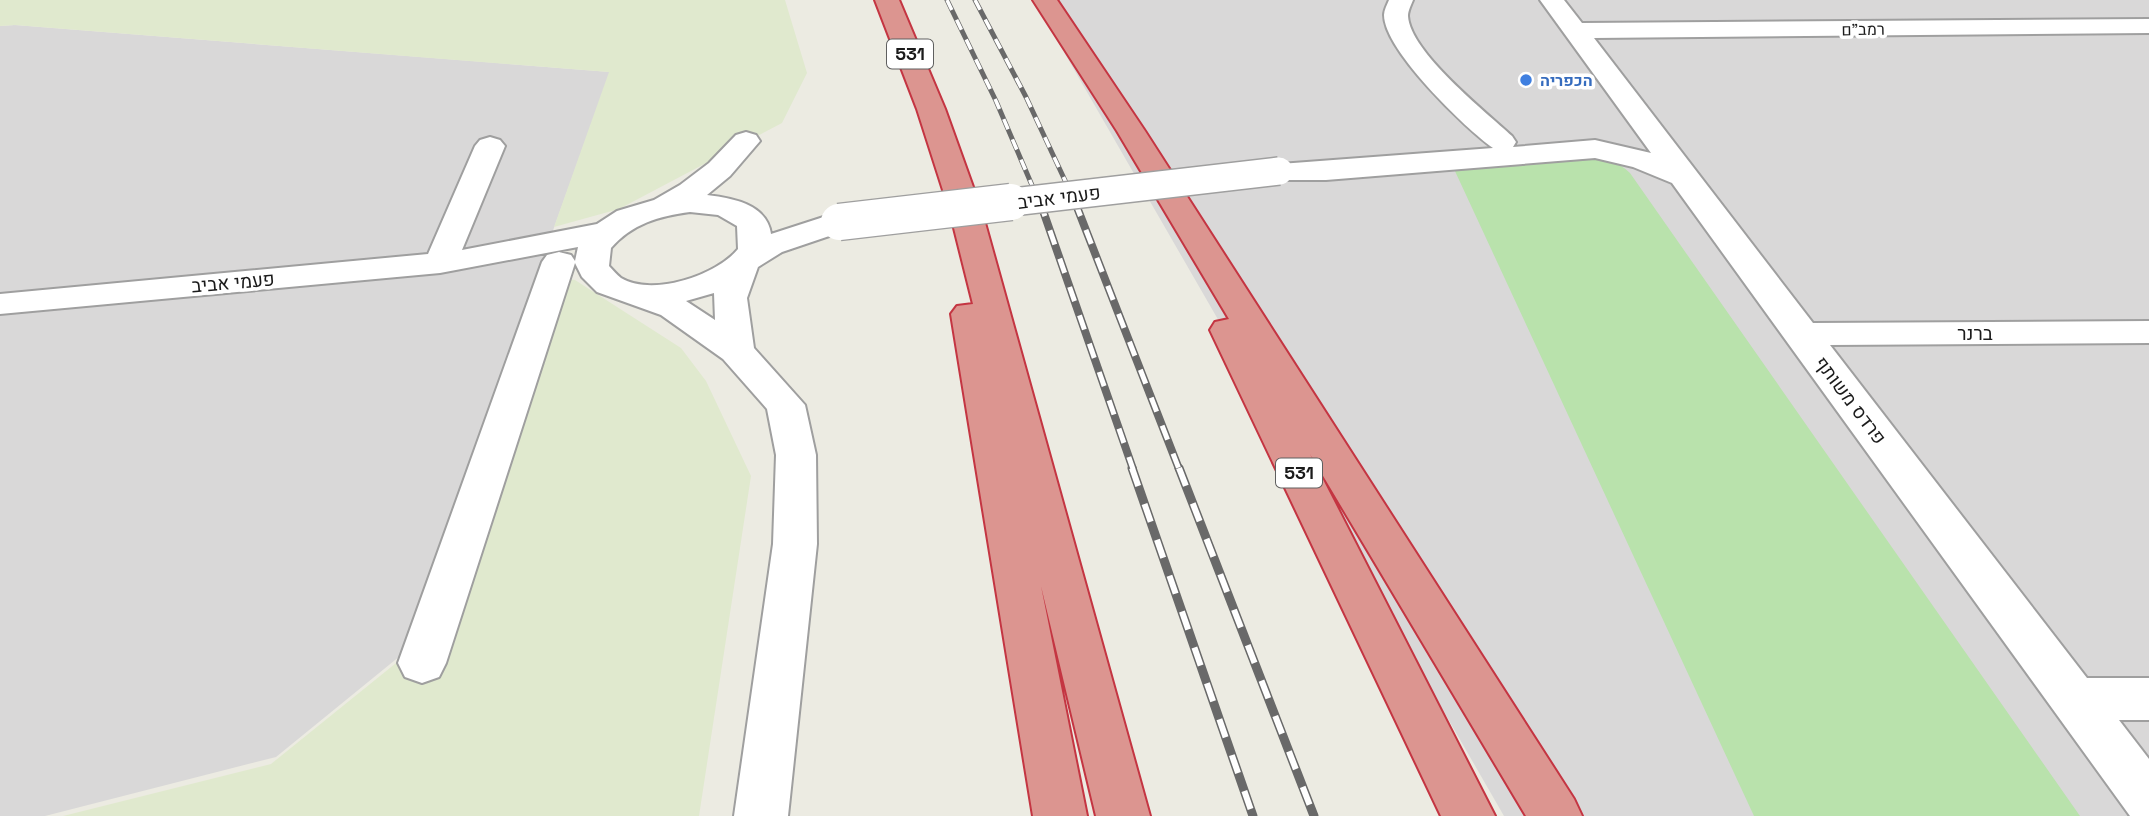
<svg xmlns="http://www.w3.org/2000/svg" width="2149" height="816" font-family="'Space Grotesk',Heebo,sans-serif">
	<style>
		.residential { fill: #d9d8d8 }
		.farmland { fill: #e0e9ce }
		.grass { fill: #b9e2ac }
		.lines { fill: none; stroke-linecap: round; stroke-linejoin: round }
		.minor-casing { stroke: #9f9f9f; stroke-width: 4 }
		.highway-casing { stroke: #c43542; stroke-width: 4 }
		.minor { fill: #fff; fill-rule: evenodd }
		.highway { fill: #dc9590; fill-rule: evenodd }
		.rail-far2-casing { stroke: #696969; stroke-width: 5 }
		.rail-far1-casing { stroke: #696969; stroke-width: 8 }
		.rail-casing { stroke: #696969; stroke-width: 9 }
		.rail-far2 { stroke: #fff; stroke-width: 3.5; stroke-dasharray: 11; stroke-linecap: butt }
		.rail-far1 { stroke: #fff; stroke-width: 5; stroke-dasharray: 15; stroke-linecap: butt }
		.rail { stroke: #fff; stroke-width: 6; stroke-dasharray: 19; stroke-linecap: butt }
		.minor-bridge-far1-casing { stroke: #9f9f9f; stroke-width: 30; stroke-linecap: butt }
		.minor-bridge-casing { stroke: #9f9f9f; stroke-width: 39; stroke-linecap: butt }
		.minor-bridge-far1 { stroke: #fff; stroke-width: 27 }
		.minor-bridge { stroke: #fff; stroke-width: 36 }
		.shop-dot { fill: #3f7fe0; stroke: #fff; stroke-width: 2.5 }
		.labels { text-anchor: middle; stroke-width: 7; stroke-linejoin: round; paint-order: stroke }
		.far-street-label { font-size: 16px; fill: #1b1b1b; stroke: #fff }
		.far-shop-label { font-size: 16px; font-weight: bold; fill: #366cbe; stroke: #fff; text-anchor: start }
		.shield { fill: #fff; stroke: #5f5f5f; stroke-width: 2 }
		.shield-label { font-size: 18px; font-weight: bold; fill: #1b1b1b }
		.street-label { font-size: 19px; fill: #1b1b1b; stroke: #fff }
	</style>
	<rect width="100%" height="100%" fill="#ecebe2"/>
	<path class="residential" d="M 1034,0 L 2149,0 L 2149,816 L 1504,816 Z
		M 15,25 L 610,72 L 400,656 L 276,757 L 45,816 L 0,816 L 0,26 Z"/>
	<path class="farmland" d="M 0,0 L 785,0 L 807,73 L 782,123 L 619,209 L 554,227 L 609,72 L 15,25 L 0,26 Z
		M 536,274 L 575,280 L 681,348 L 706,381 L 751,476 L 699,816 L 63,816 L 271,764 L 406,655 Z"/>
	<path class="grass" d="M 1576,159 C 1597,159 1614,157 1630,173 L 2080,816 L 1754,816 L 1454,169 Z"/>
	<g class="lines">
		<g class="minor-casing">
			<path id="minor" d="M 1389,0 L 1413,0 C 1411,5 1408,11 1408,16 C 1410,52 1486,112 1512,136 L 1516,142 L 1513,147 L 1595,140 L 1651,153 L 1540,0 L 1564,0 L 1582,23 L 2149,19 L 2149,33 L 1594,38 L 1813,323 L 2149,321 L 2149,343 L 1830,345 L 2087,678 L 2149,678 L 2149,720 L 2119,720 L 2149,759 L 2149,816 L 2130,816 L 1672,183 L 1633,167 L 1595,158 L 1326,180 L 1279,180 L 1268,177 L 1264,171 L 1268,165 L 1493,148 C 1466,129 1384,50 1384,15 C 1384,10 1387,5 1389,0 Z
				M 746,132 L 756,135 L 760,141 L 730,176 L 707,195 C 732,198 767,204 771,234 L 839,212 L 850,215 L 855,222 L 850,229 L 782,252 L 758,267 L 747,298 L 754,348 L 805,405 L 816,455 L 817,544 L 788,816 L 734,816 L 773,544 L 776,455 L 767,409 L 723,359 L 661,315 L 597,292 L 582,277 L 575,263 L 446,663 L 439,677 L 422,683 L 405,677 L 398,663 L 542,262 L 547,255 L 559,252 L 571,255 L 575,261 L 578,247 L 440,273 L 0,314 L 0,294 L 428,254 L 475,146 L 480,140 L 490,137 L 500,140 L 505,146 L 462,250 L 597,224 L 617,211 L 654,200 L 680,185 L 709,163 L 736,135 ZM 690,212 L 718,215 L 737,226 L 738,249 C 717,275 653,297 621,278 C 617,275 613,270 609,266 L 611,248 C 632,224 659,216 690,212 ZM 714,293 L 715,320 L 686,301 Z"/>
		</g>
		<g class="highway-casing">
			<path id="highway" d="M 875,0 L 899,0 L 945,109 L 982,212 L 1150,816 L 1096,816 L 1041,586 L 1087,816 L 1033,816 L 951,314 L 957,306 L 973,304 L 950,212 L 917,109 Z
				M 1033,0 L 1057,0 L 1145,131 L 1574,799 L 1582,816 L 1526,816 L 1310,454 L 1495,816 L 1441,816 L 1210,330 L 1215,322 L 1229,319 L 1117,131 Z"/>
		</g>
		<use href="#minor" class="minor"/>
		<use href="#highway" class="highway"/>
		<g class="rail-far2-casing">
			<path id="rail-far2" d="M 947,0 L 996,101 L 1040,204
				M 975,0 L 1026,97 L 1076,204"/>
		</g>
		<g class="rail-far1-casing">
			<path id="rail-far1" d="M 1040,202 L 1133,469
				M 1075,202 L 1179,469"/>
		</g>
		<g class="rail-casing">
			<path id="rail" d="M 1132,468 L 1253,816
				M 1179,468 L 1314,816"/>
		</g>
		<use href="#rail-far2" class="rail-far2"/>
		<use href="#rail-far1" class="rail-far1"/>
		<use href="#rail" class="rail"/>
		<g class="minor-bridge-far1-casing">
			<path id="minor-bridge-far1" d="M 995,204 L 1279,171"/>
		</g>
		<g class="minor-bridge-casing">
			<path id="minor-bridge" d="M 839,222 L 1011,202"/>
		</g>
		<use href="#minor-bridge-far1" class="minor-bridge-far1"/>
		<use href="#minor-bridge" class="minor-bridge"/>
	</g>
	<circle class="shop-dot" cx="1526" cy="80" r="7"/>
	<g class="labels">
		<g class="far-street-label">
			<text transform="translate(1863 29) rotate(-1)" y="6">רמב"ם</text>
		</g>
		<g class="far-shop-label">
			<text x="1540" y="86">הכפריה</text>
		</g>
		<g class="shield">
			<rect x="887" y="39.5" width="46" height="29" rx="5"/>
			<rect x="1276" y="458.5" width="46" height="29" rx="5"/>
		</g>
		<g class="shield-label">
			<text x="910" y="60">531</text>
			<text x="1299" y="479">531</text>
		</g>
		<g class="street-label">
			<text transform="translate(1059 197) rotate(-7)" y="7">פעמי אביב</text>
			<text transform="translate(233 282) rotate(-5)" y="7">פעמי אביב</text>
			<text x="1975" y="340">ברנר</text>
			<text transform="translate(1851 400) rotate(53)" y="7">פרדס משותף</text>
		</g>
	</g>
</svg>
